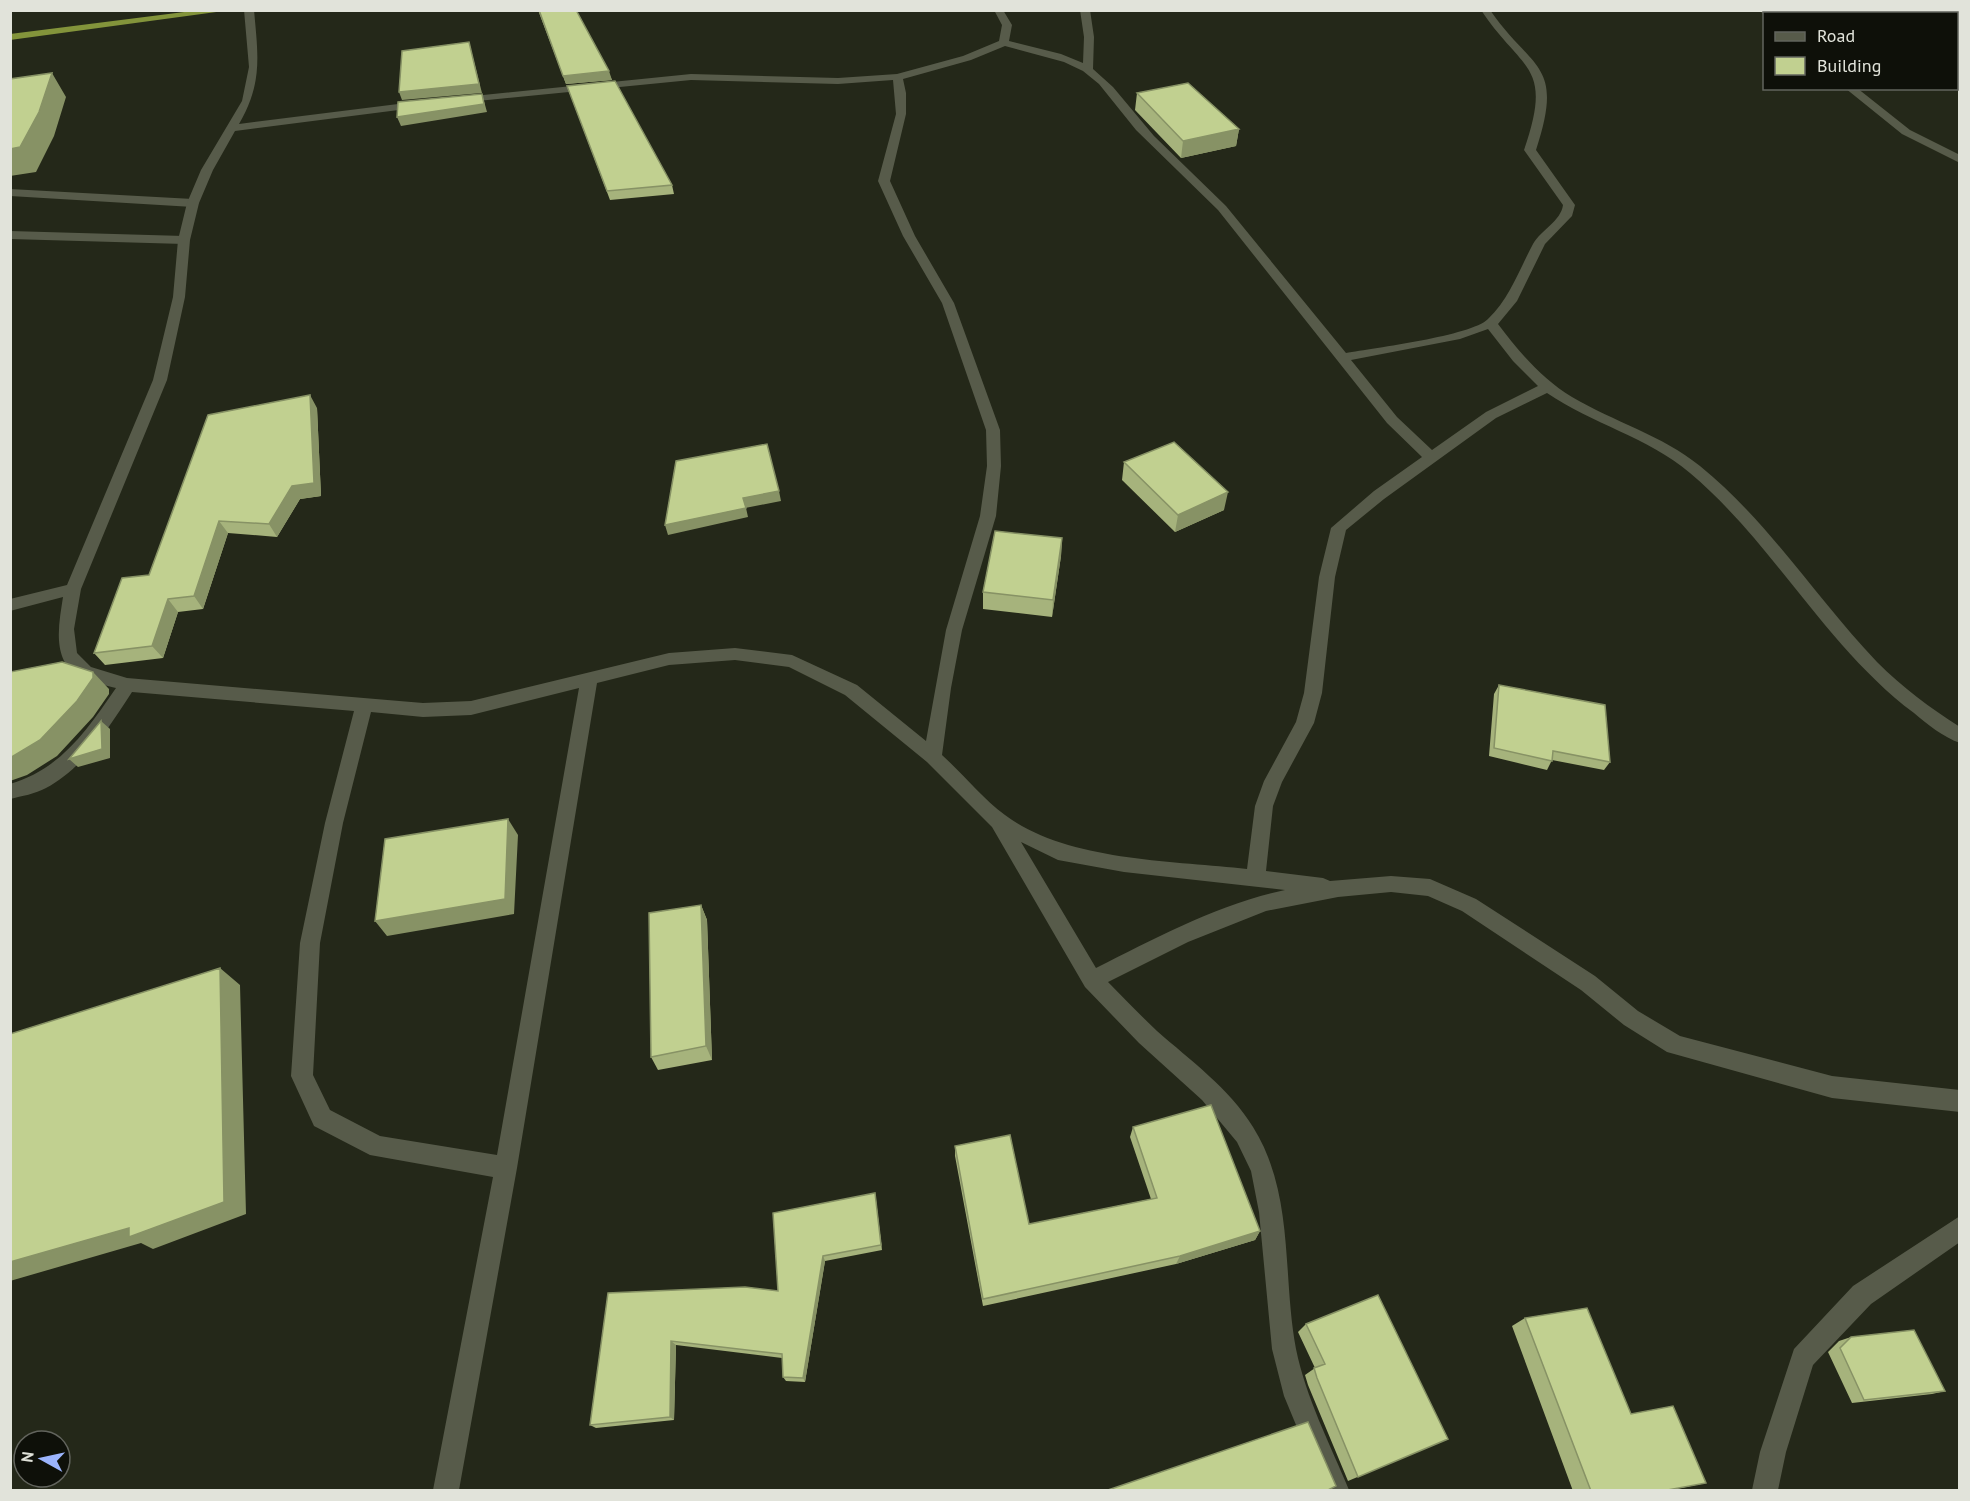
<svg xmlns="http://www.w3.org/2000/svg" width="1970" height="1501" font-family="'PT Sans',sans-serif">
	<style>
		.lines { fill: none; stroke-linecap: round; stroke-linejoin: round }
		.service { fill: #575b4a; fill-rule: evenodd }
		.minor { fill: #575b4a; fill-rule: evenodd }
		.trunk { fill: #83943b; fill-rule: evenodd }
		.wall { fill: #a6b37c }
		.shaded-wall { fill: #879265 }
		.building { fill: #c1d090; stroke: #879265; stroke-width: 1.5 }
	</style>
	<rect width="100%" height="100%" fill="#242819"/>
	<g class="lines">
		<path class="service" d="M 10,189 L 193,199 L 199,203 L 193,207 L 10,196 Z
			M 10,231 L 184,236 L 190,240 L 184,244 L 10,239 Z"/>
		<path class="minor" d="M 244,10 L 254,10 C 258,55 263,83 239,124 L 422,101 L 427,104 L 422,107 L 235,131 L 213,170 L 199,203 L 190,240 L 185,297 L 167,380 L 81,589 L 74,629 L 77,653 L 91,667 L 127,678 L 423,703 L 471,701 L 669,653 L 735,648 L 792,655 L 857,685 L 926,741 L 946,630 L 980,516 L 987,466 L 986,430 L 942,303 L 903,236 L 878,181 L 896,114 L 893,80 L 838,84 L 691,80 L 458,103 L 453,100 L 454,98 L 691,74 L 838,78 L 897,74 L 963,56 L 999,41 L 1002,25 L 994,10 L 1003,10 L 1012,25 L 1009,41 L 1061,54 L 1083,63 L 1084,37 L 1080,10 L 1090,10 L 1094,37 L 1093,69 L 1113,87 L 1154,136 L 1226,206 L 1346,353 C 1374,348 1471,336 1488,319 C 1510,298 1519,270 1533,244 C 1541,230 1561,221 1563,205 L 1524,150 C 1554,63 1522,72 1481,10 L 1490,10 C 1532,71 1565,62 1536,150 L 1575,205 L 1572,216 L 1545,244 L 1517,301 L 1498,324 C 1519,352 1542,379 1572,397 C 1614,422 1662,435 1700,466 C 1769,522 1816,598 1877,662 C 1902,687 1930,708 1960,727 L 1960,743 C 1943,737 1927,724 1914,713 C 1826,647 1774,544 1690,473 C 1648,437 1592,424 1547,393 L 1496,418 L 1384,499 L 1346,530 L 1335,577 L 1322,693 L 1314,723 L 1282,782 L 1273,806 L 1266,871 L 1323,878 L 1330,881 L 1391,876 L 1430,879 L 1476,899 L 1595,976 L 1638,1011 L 1680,1036 L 1832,1076 L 1960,1090 L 1960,1112 L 1832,1098 L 1667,1052 L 1624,1025 L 1581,990 L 1462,911 L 1428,896 L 1391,892 L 1338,897 L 1266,911 L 1188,942 L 1108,982 C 1124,998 1140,1015 1157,1031 C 1190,1060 1230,1089 1253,1127 C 1295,1194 1282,1275 1296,1349 C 1306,1398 1330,1444 1349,1490 L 1323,1490 L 1284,1396 L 1272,1349 L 1259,1212 L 1251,1171 L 1237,1142 L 1202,1100 L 1139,1043 L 1085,987 L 992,827 L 927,762 L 845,695 L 789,667 L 735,660 L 669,665 L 597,683 L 517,1168 L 459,1490 L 433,1490 L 493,1177 L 370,1155 L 314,1126 L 291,1076 L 300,943 L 325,823 L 354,711 L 132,692 C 109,727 84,768 46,788 C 35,794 22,796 10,799 L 10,784 C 61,769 87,730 116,688 C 105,685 89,683 79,677 C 51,659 59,624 63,597 L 10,611 L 10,599 L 67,585 L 153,380 L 173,297 L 178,240 L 187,203 L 201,170 L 242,101 L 249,67 ZM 1005,46 L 1064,62 L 1083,71 L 1099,84 L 1136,130 L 1218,210 L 1387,423 L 1422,457 L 1374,491 L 1331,528 L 1319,577 L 1304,693 L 1296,722 L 1264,781 L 1255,806 L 1247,869 C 1173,861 1065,861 1005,815 C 982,798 963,774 942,755 L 951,688 L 962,630 L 996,516 L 1001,466 L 1000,430 L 954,303 L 915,236 L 890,181 L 906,114 L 906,93 L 903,79 L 971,60 ZM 1488,329 L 1513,361 L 1538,386 L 1486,412 L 1432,450 L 1397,417 L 1351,360 L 1460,339 ZM 579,688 L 497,1155 L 380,1136 L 330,1110 L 313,1075 L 320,943 L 343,823 L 371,712 L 423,717 L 471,715 ZM 1021,842 L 1058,860 L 1124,872 L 1285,890 C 1219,904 1156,938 1096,968 Z
			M 1760,10 L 1769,10 L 1771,14 L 1764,14 L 1764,16 Z
			M 1845,88 L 1857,88 L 1910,130 L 1960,155 L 1960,163 L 1902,134 Z
			M 1960,1216 L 1960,1242 L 1871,1304 L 1813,1365 L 1786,1452 L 1778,1490 L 1752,1490 L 1760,1452 L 1794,1349 L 1853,1286 Z"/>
		<path class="trunk" d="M 200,10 L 231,10 L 10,40 L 10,34 Z"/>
	</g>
	<path class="wall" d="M 538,10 L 576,10 L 612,80 L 566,84 Z
		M 567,86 L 672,185 L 674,194 L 610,200 L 570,94 Z
		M 1137,93 L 1239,129 L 1236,146 L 1181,158 L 1135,110 Z
		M 317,408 L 321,496 L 300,499 L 277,537 L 228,533 L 203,609 L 178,612 L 163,658 L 105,665 L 94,653 L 149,575 Z
		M 1124,462 L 1224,510 L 1175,532 L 1122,480 Z
		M 1062,538 L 1061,556 L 1052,617 L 983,609 L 983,592 Z
		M 1499,685 L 1610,762 L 1604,770 L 1552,760 L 1547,770 L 1489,756 L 1494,694 Z
		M 701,905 L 707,920 L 712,1060 L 658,1070 L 651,1057 Z
		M 1133,1127 L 1260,1231 L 1255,1240 L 1176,1264 L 983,1306 L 955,1156 L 955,1146 L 1029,1224 L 1151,1199 L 1130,1137 Z
		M 875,1193 L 882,1250 L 825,1261 L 805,1382 L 786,1381 L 783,1377 L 782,1358 L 676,1345 L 674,1420 L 596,1428 L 590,1425 L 608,1293 L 778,1291 Z
		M 1525,1318 L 1631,1414 L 1706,1483 L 1666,1491 L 1573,1491 L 1512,1326 Z
		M 1306,1324 L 1448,1439 L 1348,1481 L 1308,1385 L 1305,1375 L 1315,1368 L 1298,1332 Z
		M 1851,1337 L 1945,1391 L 1932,1394 L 1852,1403 L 1828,1352 L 1839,1341 Z"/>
	<path class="shaded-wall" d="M 469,42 L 482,93 L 402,100 L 399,92 Z
		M 609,71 L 612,80 L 566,84 L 563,76 Z
		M 52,73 L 66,97 L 54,136 L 36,172 L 10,176 L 10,149 Z
		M 482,94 L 487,112 L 401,126 L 397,117 Z
		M 1239,129 L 1236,146 L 1181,158 L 1183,141 Z
		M 310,395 L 317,408 L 321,496 L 300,499 L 277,537 L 269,524 Z
		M 779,491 L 781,501 L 745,508 L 743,498 Z
		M 1228,492 L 1224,510 L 1175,532 L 1178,515 Z
		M 746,508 L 748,517 L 668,535 L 665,525 Z
		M 219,521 L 228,533 L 203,609 L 194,596 Z
		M 1062,538 L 1061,556 L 1052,617 L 1053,600 Z
		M 168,599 L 178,612 L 163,658 L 152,646 Z
		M 93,672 L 109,689 L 109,694 L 93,717 L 57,756 L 27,775 L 10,781 L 10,758 Z
		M 101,721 L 110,729 L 110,758 L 78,767 L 69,759 Z
		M 508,819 L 518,835 L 514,914 L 387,936 L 375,921 Z
		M 701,905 L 707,920 L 712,1060 L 706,1046 Z
		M 220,968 L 240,985 L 246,1214 L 153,1249 L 141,1243 L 10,1281 L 10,1262 Z
		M 875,1193 L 876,1199 L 882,1250 L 881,1245 Z
		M 1260,1231 L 1255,1240 L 1176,1264 L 1180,1256 Z
		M 823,1256 L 825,1261 L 805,1382 L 803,1378 Z
		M 671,1341 L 676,1345 L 674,1420 L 670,1417 Z"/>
	<path class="building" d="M 539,10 L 576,10 L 609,71 L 563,76 Z
		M 469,42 L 479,84 L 399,92 L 402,51 Z
		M 52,73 L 39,112 L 20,147 L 10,149 L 10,79 Z
		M 615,81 L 672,185 L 607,191 L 567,86 Z
		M 1188,83 L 1239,129 L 1183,141 L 1137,93 Z
		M 482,94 L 484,104 L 397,117 L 398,102 Z
		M 310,395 L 314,483 L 292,486 L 269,524 L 219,521 L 194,596 L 168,599 L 152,646 L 94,653 L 122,578 L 149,575 L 208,415 Z
		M 1174,442 L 1228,492 L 1178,515 L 1124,462 Z
		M 767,444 L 779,491 L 743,498 L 746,508 L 665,525 L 676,461 Z
		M 995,531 L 1062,538 L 1053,600 L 983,592 Z
		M 62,662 L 93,672 L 93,678 L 77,701 L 40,740 L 10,758 L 10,672 Z
		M 1499,685 L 1605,705 L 1610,762 L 1553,751 L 1552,761 L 1494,748 Z
		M 101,721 L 102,749 L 69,759 Z
		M 508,819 L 505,899 L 375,921 L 385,839 Z
		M 701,905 L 706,1046 L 651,1057 L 649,913 Z
		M 220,968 L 224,1202 L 129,1237 L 129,1228 L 10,1262 L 10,1034 Z
		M 1211,1105 L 1260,1231 L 1180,1256 L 983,1299 L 955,1146 L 1010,1135 L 1029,1224 L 1157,1198 L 1133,1127 Z
		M 875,1193 L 881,1245 L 823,1256 L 803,1378 L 783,1377 L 782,1354 L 671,1341 L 670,1417 L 590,1425 L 608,1293 L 745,1287 L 778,1291 L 773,1213 Z
		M 1378,1295 L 1448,1439 L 1358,1477 L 1317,1378 L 1314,1368 L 1325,1364 L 1306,1324 Z
		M 1587,1308 L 1631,1414 L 1673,1406 L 1706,1483 L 1662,1491 L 1591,1491 L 1525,1318 Z
		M 1914,1330 L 1945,1391 L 1864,1400 L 1840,1348 L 1851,1337 Z
		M 1308,1422 L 1336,1486 L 1326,1491 L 1105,1491 Z"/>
	<rect width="1970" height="1501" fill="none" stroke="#e1e3da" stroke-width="24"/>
	<rect x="1763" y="12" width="195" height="78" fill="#0e1009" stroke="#62645d" stroke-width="1.5"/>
	<rect x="1775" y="32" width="30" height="9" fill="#575b4a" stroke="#62645d" stroke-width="1.5"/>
	<text x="1817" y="42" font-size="18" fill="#e1e3da">Road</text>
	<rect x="1775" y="57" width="30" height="18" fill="#c1d090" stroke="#62645d" stroke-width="1.5"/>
	<text x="1817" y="72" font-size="18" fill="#e1e3da">Building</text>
	<g transform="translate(42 1459) rotate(278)"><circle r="28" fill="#0e1009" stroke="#62645d" stroke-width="1.5"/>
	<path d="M0-4.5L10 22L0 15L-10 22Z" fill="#9bb4fd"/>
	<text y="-9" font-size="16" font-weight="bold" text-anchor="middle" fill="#e1e3da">N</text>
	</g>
</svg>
